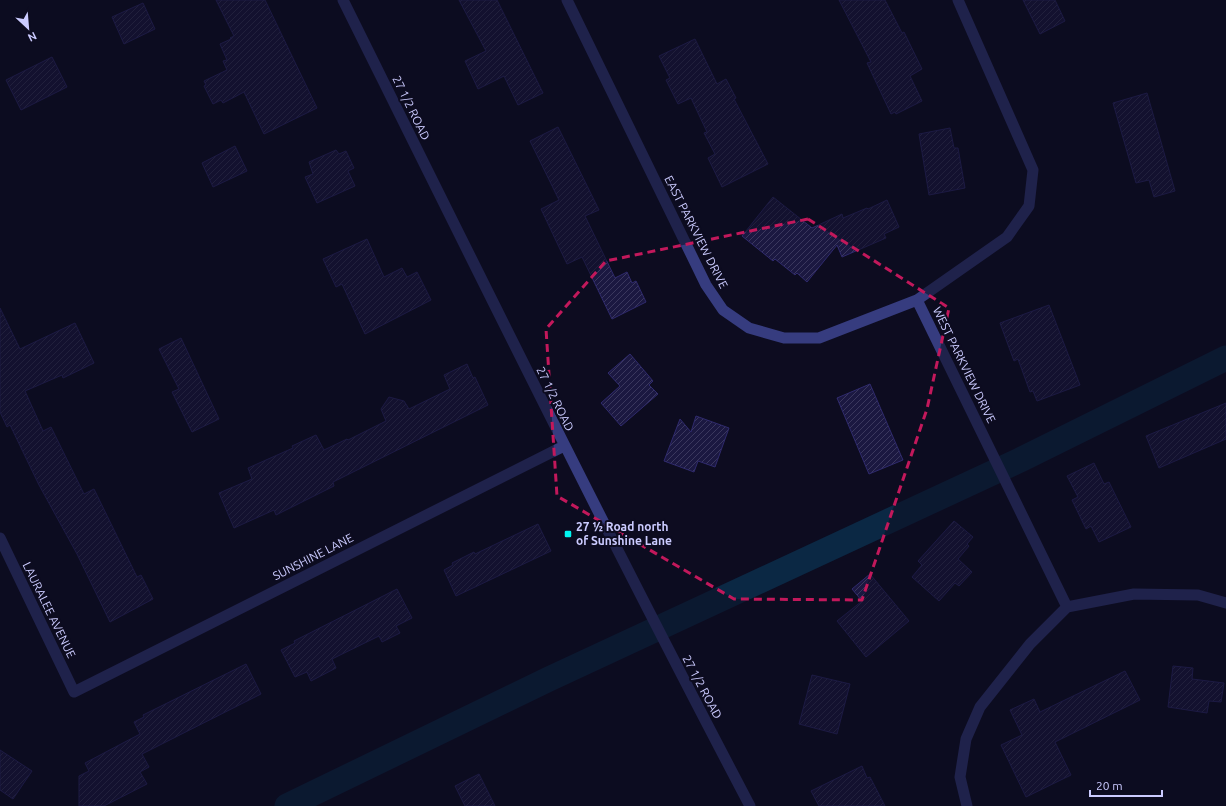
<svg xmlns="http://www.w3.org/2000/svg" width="1226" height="806" font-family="Ubuntu,sans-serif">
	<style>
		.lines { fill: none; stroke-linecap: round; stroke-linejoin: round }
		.canal { stroke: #0b2844; stroke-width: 25 }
		.building { fill: url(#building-hatch); stroke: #2f2a6d }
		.minor { stroke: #363c7f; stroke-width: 11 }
		.marked { fill: none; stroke: #c2185b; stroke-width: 3; stroke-dasharray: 8 5; stroke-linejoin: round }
		.poi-dot { fill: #00f6f1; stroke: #0d0c20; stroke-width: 1.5 }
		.labels { text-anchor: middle; stroke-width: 4; stroke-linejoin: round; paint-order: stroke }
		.street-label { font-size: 12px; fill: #cbcbff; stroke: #0d0c20 }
		.poi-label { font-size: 12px; font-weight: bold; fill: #cbcbff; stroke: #0d0c20; text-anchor: start }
	</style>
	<defs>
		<pattern id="building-hatch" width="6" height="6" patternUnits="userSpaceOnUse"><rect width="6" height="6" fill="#1b1841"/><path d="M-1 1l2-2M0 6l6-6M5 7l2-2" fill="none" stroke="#3b385e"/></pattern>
	</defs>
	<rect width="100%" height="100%" fill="#0d0c20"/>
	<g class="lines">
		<path class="canal" d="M 287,806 L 549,679 L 1020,460 L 1226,358"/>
	</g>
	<path class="building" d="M 216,0 L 265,0 L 317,108 L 264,134 L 244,92 L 223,103 L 221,100 L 213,104 L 204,86 L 206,85 L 204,81 L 227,70 L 223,61 L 227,60 L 220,44 L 231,39 L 230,38 L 234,36 Z
		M 459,0 L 497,0 L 543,93 L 518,105 L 504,76 L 478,89 L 465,61 L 486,51 Z
		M 839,0 L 885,0 L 902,33 L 904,32 L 922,69 L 910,76 L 922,101 L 896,114 L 895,112 L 891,114 L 867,63 L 871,62 Z
		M 1023,0 L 1055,0 L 1065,21 L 1040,34 Z
		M 143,3 L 155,29 L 124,44 L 112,17 Z
		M 695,39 L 717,84 L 726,79 L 736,98 L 734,99 L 768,164 L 722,187 L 708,158 L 715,154 L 704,133 L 707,132 L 691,98 L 678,104 L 666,80 L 670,78 L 659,56 Z
		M 52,57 L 67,87 L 21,110 L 6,80 Z
		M 1147,93 L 1175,191 L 1154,197 L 1149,180 L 1136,183 L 1113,103 Z
		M 558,127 L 599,210 L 585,216 L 615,278 L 627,272 L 632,283 L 636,281 L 646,302 L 612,319 L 582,257 L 567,264 L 541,209 L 559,200 L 530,141 Z
		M 950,128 L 954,148 L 958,148 L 965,188 L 929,195 L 919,134 Z
		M 235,146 L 247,171 L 213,187 L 202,163 Z
		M 336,150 L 339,154 L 346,151 L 354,168 L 348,171 L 355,186 L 317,203 L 305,177 L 313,174 L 309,162 Z
		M 773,197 L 812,228 L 842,214 L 843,218 L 867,208 L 868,209 L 887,200 L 899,227 L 884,234 L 886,238 L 842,257 L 837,245 L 807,282 L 797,273 L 795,275 L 775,259 L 773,261 L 742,236 Z
		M 367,239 L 384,277 L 402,268 L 407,277 L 417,272 L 431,300 L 365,334 L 342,284 L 336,287 L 323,259 Z
		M 1049,305 L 1080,385 L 1037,401 L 1033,391 L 1030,392 L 1018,359 L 1014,361 L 1000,323 Z
		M 0,308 L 20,349 L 75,323 L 94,363 L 63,378 L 62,375 L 25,391 L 43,431 L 51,427 L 84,494 L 94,489 L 137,577 L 141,575 L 153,599 L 110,622 L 77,554 L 39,485 L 10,425 L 7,427 L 0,412 Z
		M 181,338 L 219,419 L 192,432 L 172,392 L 179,389 L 159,349 Z
		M 630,354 L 653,381 L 649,385 L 658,394 L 621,426 L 601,403 L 620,386 L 608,373 Z
		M 467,364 L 473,378 L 475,377 L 488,405 L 333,482 L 334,486 L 276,515 L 274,510 L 234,528 L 219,493 L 252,479 L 248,468 L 293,448 L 292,446 L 316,435 L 324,450 L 347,439 L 348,440 L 386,421 L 381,409 L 389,397 L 404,401 L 409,409 L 450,389 L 444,375 Z
		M 870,384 L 903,460 L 869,474 L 837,398 Z
		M 1226,403 L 1226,439 L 1159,468 L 1146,436 Z
		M 696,416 L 729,428 L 715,467 L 698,461 L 694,472 L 664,461 L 680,419 L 691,432 Z
		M 1094,463 L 1104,484 L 1109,482 L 1131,527 L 1099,542 L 1091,526 L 1086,529 L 1072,500 L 1078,497 L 1067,476 Z
		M 954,521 L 973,537 L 967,544 L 969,546 L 958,559 L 972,572 L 959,586 L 955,583 L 939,601 L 912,577 L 922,565 L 918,561 Z
		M 538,524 L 551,551 L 456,596 L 444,570 L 453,565 L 452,563 L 474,552 L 475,554 Z
		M 870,574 L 909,621 L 866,657 L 837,621 L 862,601 L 852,589 Z
		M 397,589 L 412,618 L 396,626 L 400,633 L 382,642 L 379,636 L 332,659 L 336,668 L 311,681 L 307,672 L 295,677 L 281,650 L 295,643 L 294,641 Z
		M 246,664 L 261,694 L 142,754 L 149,767 L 140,772 L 147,784 L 104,806 L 79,806 L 79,776 L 89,771 L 85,763 L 140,734 L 134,722 L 144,717 L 143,715 Z
		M 1173,666 L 1193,668 L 1192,679 L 1224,683 L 1221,702 L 1209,701 L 1207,713 L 1168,707 Z
		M 1125,671 L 1140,700 L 1055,742 L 1071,775 L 1026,797 L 1001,745 L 1022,735 L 1010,710 L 1034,699 L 1040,712 Z
		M 812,675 L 850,684 L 837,734 L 799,724 Z
		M 0,750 L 32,771 L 13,799 L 0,790 Z
		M 862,766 L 867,778 L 870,777 L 885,806 L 819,806 L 811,791 Z
		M 479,774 L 495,806 L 465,806 L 455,786 Z"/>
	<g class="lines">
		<path class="minor" d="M 343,0 C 477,270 610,540 750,806
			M 567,0 L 706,285 L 723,310 L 749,328 L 784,338 L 819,338 L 917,300 L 1007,237 L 1029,206 L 1033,170 L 958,0
			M 917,300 L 1067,607
			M 0,538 L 74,692 L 564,446
			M 1067,607 L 1134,594 L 1198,595 L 1226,603
			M 967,806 L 960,777 L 966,739 L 980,707 L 1030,644 L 1067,607"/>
	</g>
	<path d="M0 0H1226V806H0ZM 808,219 L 949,308 L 927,409 L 862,600 L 734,599 L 557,496 L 546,329 L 606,261 Z" fill="#0d0c20" fill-opacity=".55" fill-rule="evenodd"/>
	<path class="marked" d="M 808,219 L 949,308 L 927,409 L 862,600 L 734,599 L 557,496 L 546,329 L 606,261 Z"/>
	<rect class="poi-dot" x="564" y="530" width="8" height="8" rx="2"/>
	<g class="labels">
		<g class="street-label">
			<text transform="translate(411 108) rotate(64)" y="4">27 1/2 ROAD</text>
			<text transform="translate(696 232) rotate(63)" y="4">EAST PARKVIEW DRIVE</text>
			<text transform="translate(964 365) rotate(64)" y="4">WEST PARKVIEW DRIVE</text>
			<text transform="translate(555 399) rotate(64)" y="4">27 1/2 ROAD</text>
			<text transform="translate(313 557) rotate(-27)" y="4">SUNSHINE LANE</text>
			<text transform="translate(49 610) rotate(64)" y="4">LAURALEE AVENUE</text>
			<text transform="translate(702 687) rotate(62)" y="4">27 1/2 ROAD</text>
		</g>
		<g class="poi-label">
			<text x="576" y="531">27 ½ Road north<tspan x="576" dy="14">of Sunshine Lane</tspan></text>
		</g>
	</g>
	<g transform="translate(28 28) rotate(154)" stroke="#0d0c20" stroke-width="3" paint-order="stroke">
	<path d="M0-3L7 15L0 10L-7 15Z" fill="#cbcbff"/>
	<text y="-6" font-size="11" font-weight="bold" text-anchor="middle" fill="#cbcbff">N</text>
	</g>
	<path d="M1090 790v6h72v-6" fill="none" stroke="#cbcbff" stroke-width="2"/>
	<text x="1096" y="790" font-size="12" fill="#cbcbff" stroke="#0d0c20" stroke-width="3" paint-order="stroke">20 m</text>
</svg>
